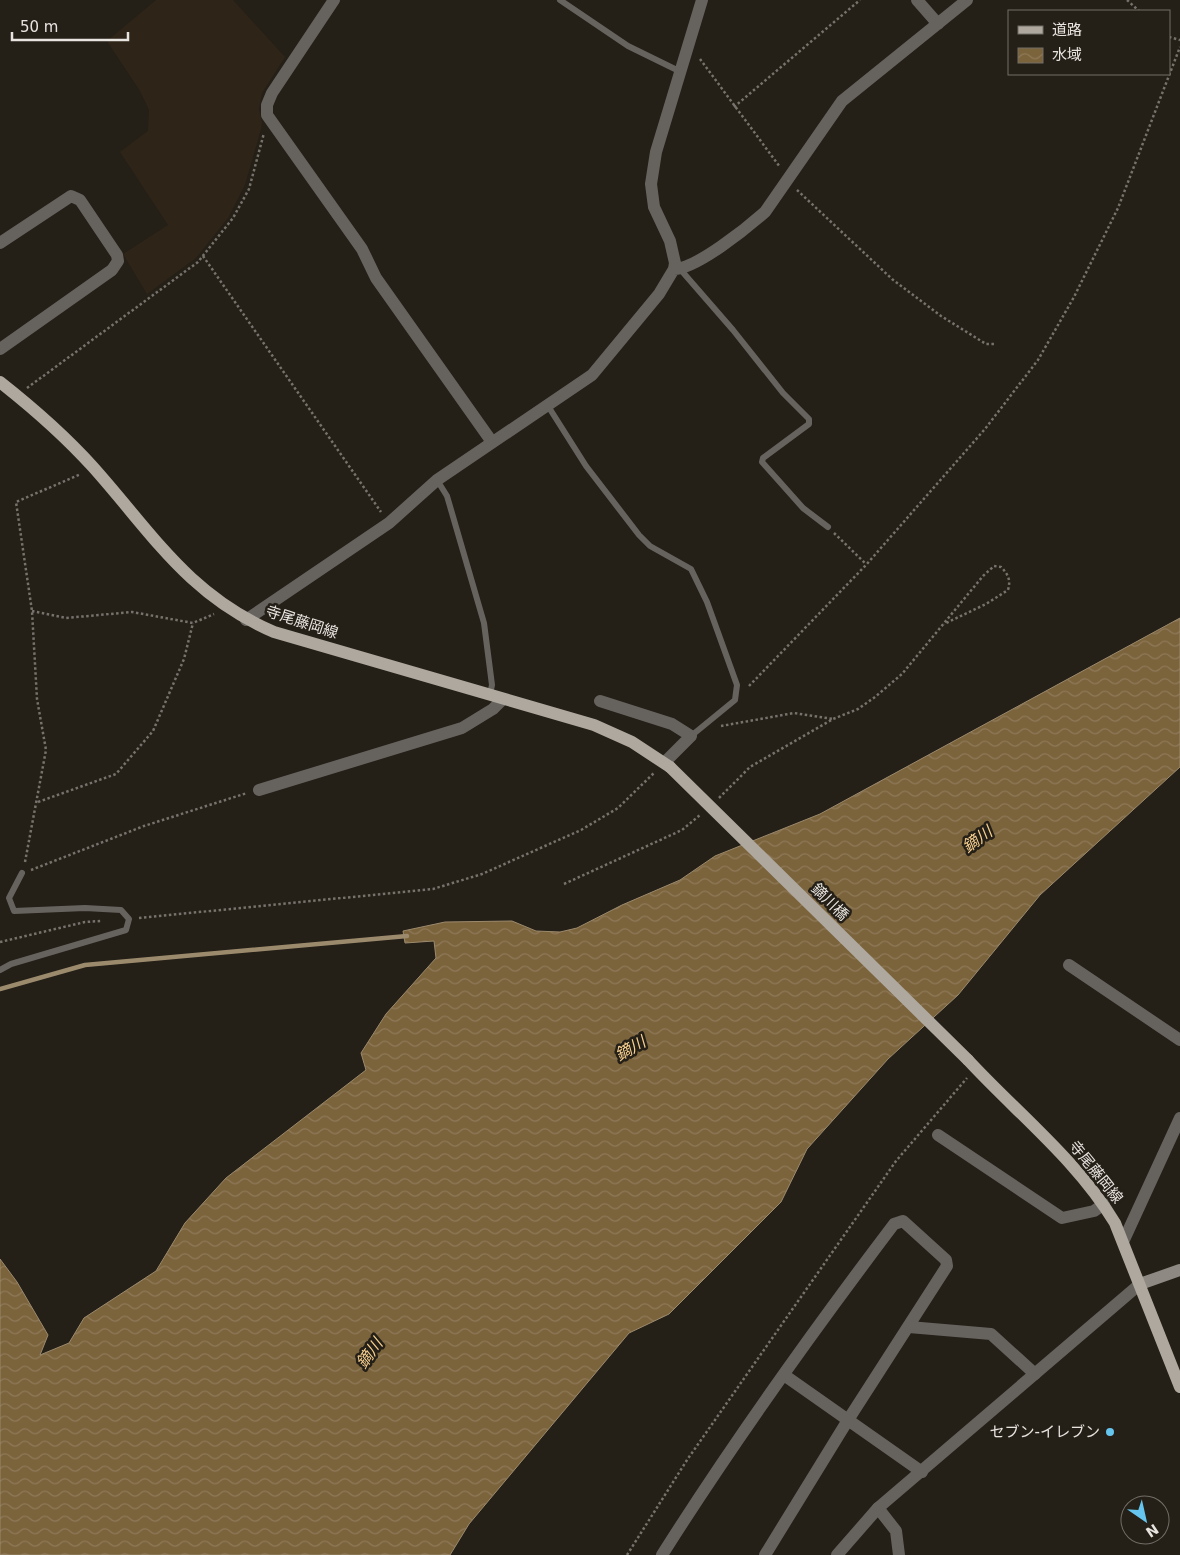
<svg xmlns="http://www.w3.org/2000/svg" width="1180" height="1555" font-family="'DejaVu Sans','Noto Sans JP',sans-serif">
	<style>
		.built { fill: #2e2518 }
		.water { fill: url(#water-waves); stroke: #9c8a6d }
		.lines { fill: none; stroke-linecap: round; stroke-linejoin: round }
		.stream { stroke: #9c8a6d; stroke-width: 4.5 }
		.path { stroke: #77726c; stroke-width: 2.5; stroke-dasharray: 2.5 2.5; stroke-linecap: butt }
		.service { stroke: #66635f; stroke-width: 6 }
		.minor { stroke: #66635f; stroke-width: 12 }
		.tertiary { stroke: #66635f; stroke-width: 12 }
		.secondary { stroke: #8e8a83; stroke-width: 12 }
		.primary { stroke: #aea89f; stroke-width: 12 }
		.primary-bridge { stroke: #aea89f; stroke-width: 12 }
		.poi-dot { fill: #65c5ee; stroke: #241f17; stroke-width: 2 }
		.labels { text-anchor: middle; stroke-width: 5; stroke-linejoin: round; paint-order: stroke }
		.street-label { font-size: 15px; fill: #e8e4df; stroke: #241f17 }
		.poi-label { font-size: 15px; fill: #e8e4df; stroke: #241f17; text-anchor: end }
		.water-label { font-size: 16px; font-style: italic; fill: #f8d090; stroke: #241f17 }
	</style>
	<defs>
		<pattern id="water-waves" width="16" height="10" patternUnits="userSpaceOnUse" patternTransform="scale(1.25)"><rect width="16" height="10" fill="#7b633c"/><path d="M0 5q4-4 8 0t8 0" fill="none" stroke="#8e7958"/></pattern>
	</defs>
	<rect width="100%" height="100%" fill="#241f17"/>
	<path class="built" d="M 156,0 L 233,0 L 285,57 L 262,93 L 259,109 L 262,123 L 261,129 L 245,185 L 228,218 L 196,258 L 147,294 L 123,254 L 168,225 L 120,152 L 148,131 L 149,110 L 140,91 L 107,41 Z"/>
	<path class="water" d="M 1180,618 L 1180,767 L 1040,895 L 958,995 L 888,1059 L 807,1149 L 781,1202 L 669,1314 L 629,1333 L 469,1524 L 450,1555 L 0,1555 L 0,1259 L 17,1282 L 48,1335 L 40,1355 L 69,1343 L 84,1318 L 156,1271 L 185,1223 L 226,1178 L 366,1070 L 361,1053 L 386,1014 L 436,958 L 434,941 L 405,943 L 403,931 L 445,922 L 512,921 L 536,931 L 560,932 L 577,928 L 622,905 L 680,880 L 715,856 L 820,814 Z"/>
	<g class="lines">
		<path class="stream" d="M 0,989 L 85,965 L 407,936"/>
		<path class="path" d="M 1127,0 L 1139,11
			M 1169,37 L 1180,40
			M 700,59 L 780,167
			M 734,107 L 860,0
			M 797,190 L 892,279 L 941,316 L 986,344 L 994,344
			M 203,256 L 381,512
			M 27,388 L 198,262 L 233,218 L 249,189 L 264,133
			M 834,533 L 866,564
			M 32,611 L 66,618 L 132,612 L 193,623 L 214,614
			M 749,686 L 866,565 L 985,429 L 1038,360 L 1074,297 L 1118,208 L 1180,47
			M 721,726 L 794,713 L 833,719
			M 719,798 L 750,767 L 833,719 L 858,709 L 875,697 L 902,674 L 983,576 L 994,566 L 1001,567 C 1008,574 1011,580 1008,590 L 986,604 L 944,624
			M 38,802 L 116,774 L 153,731 L 184,659 L 193,623
			M 25,862 L 46,750 L 37,699 L 32,611 L 16,502 L 81,474
			M 31,870 L 144,826 L 247,793
			M 564,884 L 682,830 L 700,815
			M 139,918 L 433,889 L 482,874 L 581,830 L 618,808 L 655,772
			M 0,942 L 85,922 L 101,921
			M 627,1555 L 687,1460 L 896,1161 L 967,1078"/>
		<path class="service" d="M 560,0 L 628,46 L 679,71
			M 680,269 L 733,330 L 783,393 L 809,419 L 809,424 L 763,458 L 762,462 L 803,508 L 828,527
			M 548,406 L 586,466 L 639,535 L 650,546 L 691,569 L 707,602 L 737,685 L 735,700 L 691,736
			M 437,480 L 447,496 L 484,623 L 492,685 L 490,694
			M 0,970 L 11,964 L 126,930 L 129,919 L 121,910 L 85,908 L 14,911 L 9,898 L 22,873"/>
		<path class="minor" d="M 334,0 L 272,93 L 267,105 L 267,115 L 362,249 L 376,278 L 492,442
			M 917,0 L 938,24
			M 0,243 L 71,196 L 80,200 L 117,255 L 118,261 L 112,270 L 0,349
			M 674,269 C 696,269 747,228 765,212 L 842,101 L 967,0
			M 246,620 L 389,523 L 437,480 L 592,375 L 659,294 L 674,269 L 675,263 L 670,241 L 654,207 L 651,184 L 656,152 L 702,0
			M 600,701 L 672,724 L 691,736 L 665,762
			M 259,790 L 462,728 L 493,709 L 503,699
			M 1069,965 L 1180,1040
			M 938,1135 L 1062,1218 L 1094,1211 L 1104,1204
			M 1123,1242 L 1180,1118
			M 909,1327 L 991,1334 L 1035,1374
			M 784,1375 L 922,1472
			M 878,1508 L 896,1531 L 899,1555
			M 662,1555 C 734,1441 813,1331 894,1224 L 903,1221 L 946,1260 L 947,1266 L 848,1420 L 765,1555"/>
		<path class="tertiary" d="M 837,1555 L 878,1508 L 1140,1284"/>
		<path class="secondary" d="M 1140,1284 L 1180,1270"/>
		<path class="primary" d="M 0,382 C 33,408 65,436 93,467 C 152,533 188,595 274,632 L 594,725 L 632,742 L 670,767
			M 968,1060 C 1018,1114 1076,1159 1115,1223 L 1180,1387"/>
		<path class="primary-bridge" d="M 670,767 L 968,1060"/>
	</g>
	<circle class="poi-dot" cx="1110" cy="1432" r="5"/>
	<g class="labels">
		<g class="street-label">
			<text transform="translate(302 622) rotate(18)" y="5">寺尾藤岡線</text>
			<text transform="translate(830 902) rotate(45)" y="5">鏑川橋</text>
			<text transform="translate(1096 1172) rotate(51)" y="5">寺尾藤岡線</text>
		</g>
		<g class="poi-label">
			<text x="1100" y="1437">セブン-イレブン</text>
		</g>
		<g class="water-label">
			<text transform="translate(977 839) rotate(-36)" y="6">鏑川</text>
			<text transform="translate(630 1048) rotate(-30)" y="6">鏑川</text>
			<text transform="translate(369 1353) rotate(-54)" y="6">鏑川</text>
		</g>
	</g>
	<rect x="1008" y="10" width="162" height="65" fill="#241f17" stroke="#726e67"/>
	<rect x="1018" y="26" width="25" height="8" fill="#aea89f" stroke="#726e67"/>
	<text x="1052" y="35" font-size="15" fill="#e8e4df">道路</text>
	<rect x="1018" y="48" width="25" height="15" fill="url(#water-waves)" stroke="#726e67"/>
	<text x="1052" y="60" font-size="15" fill="#e8e4df">水域</text>
	<g transform="translate(1145 1520) rotate(146)"><circle r="24" fill="#241f17" stroke="#726e67"/>
	<path d="M0-4L9 19L0 12L-9 19Z" fill="#65c5ee"/>
	<text y="-8" font-size="14" font-weight="bold" text-anchor="middle" fill="#e8e4df">N</text>
	</g>
	<path d="M12 32v8h116v-8" fill="none" stroke="#e8e4df" stroke-width="2.5"/>
	<text x="20" y="32" font-size="15" fill="#e8e4df" stroke="#241f17" stroke-width="4" paint-order="stroke">50 m</text>
</svg>
